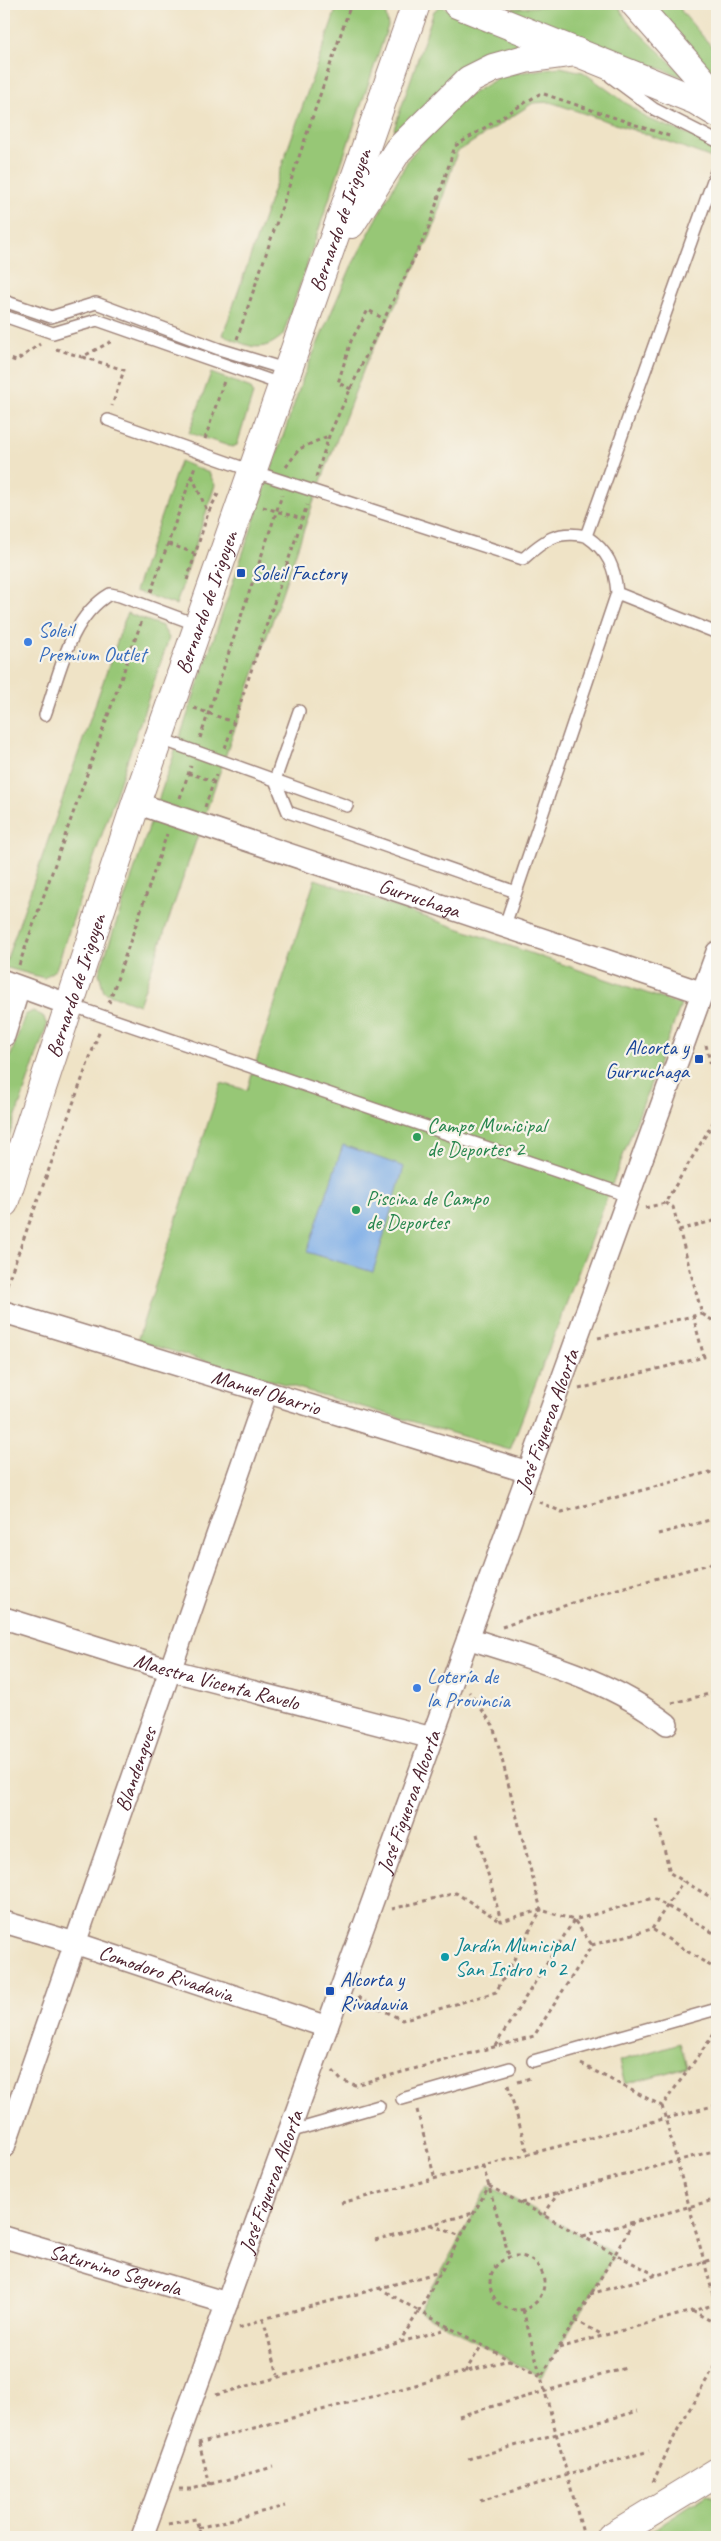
<svg xmlns="http://www.w3.org/2000/svg" width="721" height="2541" font-family="Caveat,sans-serif">
	<style>
		.green { fill: #97c776; stroke: #707350 }
		.water { fill: #7dade8; stroke: #64668a }
		.lines { fill: none; stroke-linecap: round; stroke-linejoin: round }
		.lane-casing { stroke: #9c8178; stroke-width: 14 }
		.street-casing { stroke: #9c8178; stroke-width: 24 }
		.secondary-casing { stroke: #9c8178; stroke-width: 30 }
		.path { stroke: #9c8178; stroke-width: 3; stroke-dasharray: 4 4; stroke-linecap: butt }
		.lane { stroke: #fff; stroke-width: 11 }
		.street { stroke: #fff; stroke-width: 21 }
		.secondary { stroke: #fff; stroke-width: 28 }
		.transit-dot { fill: #1a4fb4; stroke: #f7f3e8; stroke-width: 2 }
		.shop-dot { fill: #3f7fe0; stroke: #f7f3e8; stroke-width: 2 }
		.leisure-dot { fill: #2e9e5b; stroke: #f7f3e8; stroke-width: 2 }
		.culture-dot { fill: #0f9aa8; stroke: #f7f3e8; stroke-width: 2 }
		.labels { text-anchor: middle; stroke-width: 4.5; stroke-linejoin: round; paint-order: stroke }
		.street-label { font-size: 21px; fill: #4a1f2b; stroke: #f7f3e8 }
		.transit-label { font-size: 21px; fill: #164399; stroke: #f7f3e8; text-anchor: start }
		.shop-label { font-size: 21px; fill: #366cbe; stroke: #f7f3e8; text-anchor: start }
		.leisure-label { font-size: 21px; fill: #27864d; stroke: #f7f3e8; text-anchor: start }
		.culture-label { font-size: 21px; fill: #0d838f; stroke: #f7f3e8; text-anchor: start }
	</style>
	<rect width="100%" height="100%" fill="#f7f3e8"/>
	<filter id="ink" filterUnits="userSpaceOnUse"><feTurbulence type="fractalNoise" baseFrequency=".02" numOctaves="2"/><feDisplacementMap in="SourceGraphic" scale="10" xChannelSelector="R" yChannelSelector="G"/><feConvolveMatrix kernelMatrix="1 2 1 2 8 2 1 2 1" color-interpolation-filters="sRGB"/></filter>
	<filter id="wash" filterUnits="userSpaceOnUse"><feTurbulence type="fractalNoise" baseFrequency=".0096" numOctaves="4" result="noise"/><feDisplacementMap in="SourceGraphic" scale="20" xChannelSelector="R" yChannelSelector="G"/><feGaussianBlur stdDeviation="1.12" result="paint"/><feColorMatrix in="noise" values="0 0 0 0 0 0 0 0 0 0 0 0 0 0 0 0 0 1.4 0 .05"/><feComposite in="paint" operator="in"/></filter>
	<g filter="url(#wash)">
		<rect width="100%" height="100%" fill="#efe3c6"/>
		<path class="green" d="M 338,4 L 384,4 L 388,26 L 283,335 C 261,355 248,346 223,335 Z
			M 549,4 L 617,4 L 628,22 L 688,79 L 504,9 L 545,6 Z
			M 651,4 L 678,4 L 682,12 L 717,53 L 717,81 Z
			M 440,6 L 534,44 L 486,57 L 450,78 L 401,132 L 394,129 L 434,11 Z
			M 560,67 L 583,72 L 648,119 L 717,145 L 717,160 L 666,141 L 550,102 L 533,103 L 457,152 L 431,235 L 366,363 L 317,492 L 139,1005 L 104,992 L 99,973 L 304,375 L 351,267 L 409,158 L 455,104 L 503,75 Z
			M 211,373 L 251,388 L 253,394 L 237,445 L 232,447 L 189,433 Z
			M 180,461 L 209,473 L 215,485 L 176,605 L 135,591 Z
			M 127,613 L 162,626 L 169,638 L 56,969 L 44,978 L 4,967 Z
			M 315,879 L 681,1005 L 510,1450 L 137,1341 L 221,1083 L 247,1090 Z
			M 33,1011 L 43,1016 L 47,1025 L 8,1139 L 4,1142 L 4,1075 L 25,1015 Z
			M 680,2043 L 687,2067 L 625,2084 L 619,2061 Z
			M 489,2186 L 615,2254 L 541,2377 L 419,2311 Z
			M 707,2494 L 717,2499 L 717,2537 L 646,2537 L 646,2534 Z"/>
		<path class="water" d="M 343,1145 L 404,1167 L 373,1272 L 307,1252 Z"/>
	</g>
	<g filter="url(#ink)">
		<g class="lines">
			<g class="lane-casing">
				<path id="lane" d="M 611,77 L 654,109 L 717,141
					M 4,301 L 51,317 L 96,303 L 219,349 L 288,370
					M 4,316 L 53,333 L 97,320 L 283,385
					M 108,420 L 252,471 L 523,559 C 544,540 557,530 586,536 L 717,169
					M 586,536 C 608,551 615,567 617,593 L 717,633
					M 299,711 L 275,780 L 288,812 L 516,892
					M 45,715 C 60,673 69,618 110,594 L 120,596 L 198,625
					M 158,738 L 347,806
					M 505,925 L 617,593
					M 70,1005 L 629,1196
					M 533,2061 L 717,2009
					M 402,2099 L 510,2068
					M 289,2132 L 379,2106"/>
			</g>
			<g class="street-casing">
				<g id="street">
					<path id="s1" d="M 136,803 L 703,993"/>
					<path d="M 4,981 L 70,1005"/>
					<path d="M 4,1036 L 19,988"/>
					<path id="s2" d="M 4,1312 L 528,1472"/>
					<path id="s3" d="M 4,1618 L 170,1670 L 432,1738"/>
					<path d="M 468,1638 C 537,1661 610,1679 667,1724"/>
					<path id="s4" d="M 4,1922 L 75,1943 L 327,2027"/>
					<path id="s5" d="M 4,2147 L 267,1392"/>
					<path id="s6" d="M 4,2237 L 227,2303"/>
					<path id="s7" d="M 142,2537 L 717,952"/>
				</g>
			</g>
			<g class="secondary-casing">
				<g id="secondary">
					<path d="M 457,4 L 695,100 L 717,113"/>
					<path d="M 635,4 L 717,97"/>
					<path d="M 351,224 L 398,150 L 469,80 L 493,68 L 525,59 L 577,52"/>
					<path id="s8" d="M 4,1203 L 136,803 L 416,4"/>
					<path d="M 611,2537 L 717,2472"/>
				</g>
			</g>
			<path class="path" d="M 237,339 L 351,4
				M 56,349 L 82,357 L 112,341
				M 4,357 L 16,361 L 40,344
				M 83,357 L 124,370 L 112,406
				M 351,389 L 338,383 L 351,341 L 368,310 L 384,319
				M 205,439 L 224,381
				M 286,467 L 299,449 L 328,436
				M 192,476 L 208,513
				M 316,477 L 330,433 L 363,362 L 428,230 L 455,146 L 541,93 L 672,137
				M 263,507 L 302,519
				M 169,544 L 194,553
				M 187,580 L 208,513 L 218,494
				M 151,592 L 195,466
				M 194,708 L 233,722
				M 200,738 L 282,495
				M 225,748 L 307,505
				M 188,773 L 213,781
				M 180,798 L 191,766
				M 205,807 L 216,775
				M 19,965 L 142,620
				M 109,1003 L 167,834
				M 706,1045 L 717,1090
				M 665,1203 L 673,1207 L 702,1314 L 717,1323
				M 645,1208 L 665,1203 L 717,1116
				M 679,1230 L 717,1220
				M 4,1292 L 100,1030
				M 598,1338 L 702,1314
				M 579,1389 L 704,1357 L 693,1316
				M 539,1502 L 562,1512 L 709,1472 L 717,1477
				M 658,1534 L 717,1518
				M 502,1627 L 599,1594 L 717,1562
				M 672,1703 L 717,1692
				M 657,1819 L 670,1873 L 717,1901
				M 477,1834 L 501,1921 L 541,1910 L 574,1920 L 592,1945
				M 392,1909 L 456,1893 L 500,1921
				M 652,1929 L 683,1881
				M 358,1997 L 402,2020 L 496,1992 L 541,1910 L 493,1725 L 469,1692
				M 495,2046 L 574,1920 L 653,1898 L 717,1935
				M 581,2064 L 662,2106 L 717,2030
				M 333,2071 L 341,2080 L 355,2085 L 534,2036 L 592,1945 L 652,1929 L 717,1970
				M 518,2082 L 533,2077
				M 508,2085 L 528,2154
				M 662,2106 L 717,2309
				M 417,2110 L 435,2179
				M 483,2166 L 509,2256
				M 489,2186 L 615,2254 L 541,2377 L 419,2311 Z
				M 341,2203 L 717,2105
				M 521,2203 L 717,2150
				M 544,2215 L 558,2193
				M 633,2222 L 615,2254 L 656,2275
				M 431,2225 L 461,2236
				M 583,2236 L 717,2199
				M 375,2240 L 473,2213
				M490 2283a27 27 0 1 1 54 0a27 27 0 1 1-54 0Z
				M 379,2288 L 419,2311 L 400,2341
				M 590,2294 L 717,2258
				M 523,2310 L 584,2537
				M 692,2311 L 717,2324
				M 263,2319 L 278,2375
				M 575,2320 L 603,2335
				M 239,2328 L 263,2319 L 440,2272
				M 559,2348 L 717,2304
				M 465,2372 L 482,2345
				M 216,2395 L 450,2328
				M 459,2416 L 626,2368
				M 198,2443 L 509,2360
				M 199,2443 L 210,2485
				M 468,2459 L 638,2411
				M 653,2482 L 678,2429 L 717,2362
				M 179,2489 L 192,2489 L 273,2467
				M 480,2501 L 649,2451
				M 168,2524 L 196,2519 L 201,2537
				M 198,2528 L 285,2506"/>
			<use href="#lane" class="lane"/>
			<use href="#street" class="street"/>
			<use href="#secondary" class="secondary"/>
		</g>
	</g>
	<g class="transit-dot">
		<rect x="236" y="568" width="10" height="10" rx="2.5"/>
		<rect x="694" y="1054" width="10" height="10" rx="2.5"/>
		<rect x="325" y="1986" width="10" height="10" rx="2.5"/>
	</g>
	<g class="shop-dot">
		<circle cx="28" cy="642" r="5"/>
		<circle cx="417" cy="1688" r="5"/>
	</g>
	<g class="leisure-dot">
		<circle cx="417" cy="1137" r="5"/>
		<circle cx="356" cy="1210" r="5"/>
	</g>
	<circle class="culture-dot" cx="445" cy="1957" r="5"/>
	<g class="labels">
		<g class="street-label">
			<text dy="7" stroke="none"><textPath href="#s8" startOffset="1039">Bernardo de Irigoyen</textPath></text>
			<text dy="7" stroke="none"><textPath href="#s8" startOffset="634">Bernardo de Irigoyen</textPath></text>
			<text dy="7" stroke="none"><textPath href="#s1" startOffset="299">Gurruchaga</textPath></text>
			<text dy="7" stroke="none"><textPath href="#s8" startOffset="229">Bernardo de Irigoyen</textPath></text>
			<text dy="7" stroke="none"><textPath href="#s2" startOffset="274">Manuel Obarrio</textPath></text>
			<text dy="7" stroke="none"><textPath href="#s7" startOffset="1188">José Figueroa Alcorta</textPath></text>
			<text dy="7" stroke="none"><textPath href="#s3" startOffset="222">Maestra Vicenta Ravelo</textPath></text>
			<text dy="7" stroke="none"><textPath href="#s5" startOffset="400">Blandengues</textPath></text>
			<text dy="7" stroke="none"><textPath href="#s7" startOffset="782">José Figueroa Alcorta</textPath></text>
			<text dy="7" stroke="none"><textPath href="#s4" startOffset="170">Comodoro Rivadavia</textPath></text>
			<text dy="7" stroke="none"><textPath href="#s7" startOffset="378">José Figueroa Alcorta</textPath></text>
			<text dy="7" stroke="none"><textPath href="#s6" startOffset="116">Saturnino Segurola</textPath></text>
		</g>
		<g class="transit-label">
			<text x="251" y="580">Soleil Factory</text>
			<text x="689" y="1054" text-anchor="end">Alcorta y<tspan x="689" dy="24">Gurruchaga</tspan></text>
			<text x="340" y="1986">Alcorta y<tspan x="340" dy="24">Rivadavia</tspan></text>
		</g>
		<g class="shop-label">
			<text x="38" y="637">Soleil<tspan x="38" dy="24">Premium Outlet</tspan></text>
			<text x="427" y="1683">Lotería de<tspan x="427" dy="24">la Provincia</tspan></text>
		</g>
		<g class="leisure-label">
			<text x="427" y="1132">Campo Municipal<tspan x="427" dy="24">de Deportes 2</tspan></text>
			<text x="366" y="1205">Piscina de Campo<tspan x="366" dy="24">de Deportes</tspan></text>
		</g>
		<g class="culture-label">
			<text x="455" y="1952">Jardín Municipal<tspan x="455" dy="24">San Isidro n° 2</tspan></text>
		</g>
	</g>
	<rect width="721" height="2541" fill="none" stroke="#f7f3e8" stroke-width="20"/>
</svg>
